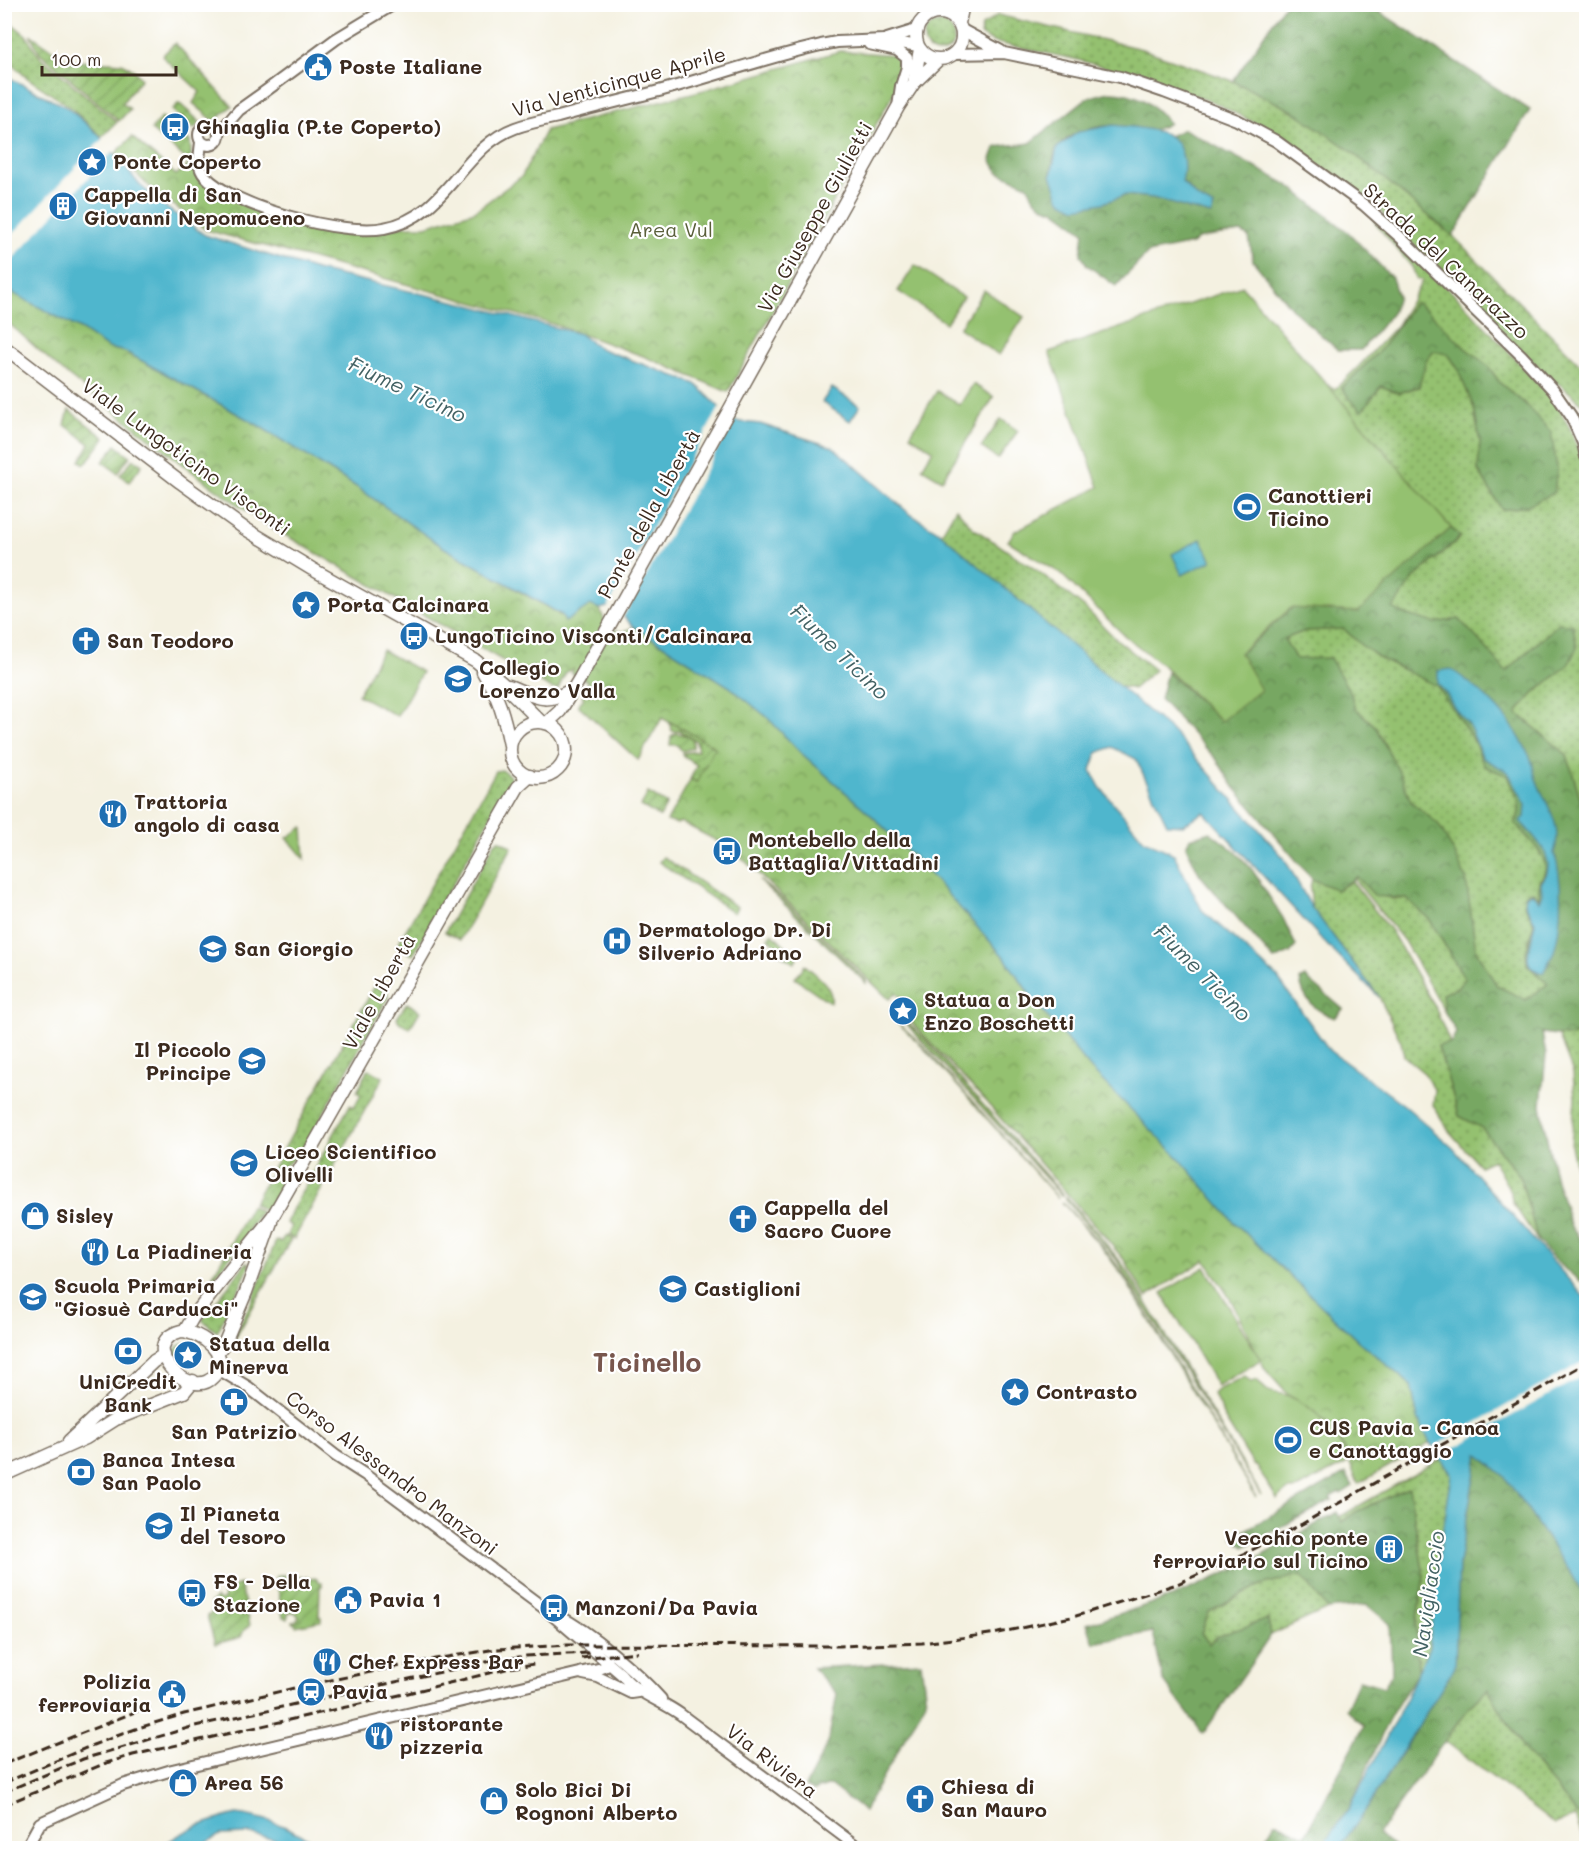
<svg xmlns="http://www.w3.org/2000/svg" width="1591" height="1853" font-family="Mali,sans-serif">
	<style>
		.grass { fill: url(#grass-dots); stroke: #687646; stroke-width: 1.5; fill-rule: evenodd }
		.forest { fill: url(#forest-crowns); stroke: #596840; stroke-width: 1.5; fill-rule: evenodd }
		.park { fill: url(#park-crowns); stroke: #687646; stroke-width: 1.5 }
		.garden { fill: url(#garden-furrows); stroke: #687646; stroke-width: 1.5 }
		.pitch { fill: #94c16f; stroke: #687646; stroke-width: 1.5 }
		.water { fill: #4fb6cd; stroke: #457076; stroke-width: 1.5 }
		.pier { fill: #f4f1e1 }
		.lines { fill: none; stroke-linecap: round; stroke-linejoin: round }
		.tertiary-casing { stroke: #7c7062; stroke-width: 14 }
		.secondary-casing { stroke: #7c7062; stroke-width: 15 }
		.tertiary { stroke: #fff; stroke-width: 10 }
		.secondary { stroke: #fff; stroke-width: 12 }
		.rail { stroke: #3b2a1e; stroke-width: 3; stroke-dasharray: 9 4.5; stroke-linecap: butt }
		.labels { text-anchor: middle; stroke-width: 4.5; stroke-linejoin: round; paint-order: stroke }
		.poi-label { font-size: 20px; font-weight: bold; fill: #3b2a1e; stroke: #fff; text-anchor: start }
		.street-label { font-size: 20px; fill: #3b2a1e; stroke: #fff }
		.park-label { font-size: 20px; fill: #5a5f3a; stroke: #fff }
		.water-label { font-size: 21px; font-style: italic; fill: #436264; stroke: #fff }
		.district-label { font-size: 26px; font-weight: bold; fill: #78564d; stroke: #fff }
	</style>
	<defs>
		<pattern id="grass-dots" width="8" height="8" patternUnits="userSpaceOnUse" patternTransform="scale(1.5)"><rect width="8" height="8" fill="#94c16f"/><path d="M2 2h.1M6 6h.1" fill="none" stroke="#7a9d5b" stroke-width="1.8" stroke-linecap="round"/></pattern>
		<pattern id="forest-crowns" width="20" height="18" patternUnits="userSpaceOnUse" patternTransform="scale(1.5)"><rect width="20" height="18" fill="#77a762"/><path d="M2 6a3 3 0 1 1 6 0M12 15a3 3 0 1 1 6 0" fill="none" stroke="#638850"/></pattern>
		<pattern id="park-crowns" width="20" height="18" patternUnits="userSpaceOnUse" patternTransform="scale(1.5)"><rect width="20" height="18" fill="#94c16f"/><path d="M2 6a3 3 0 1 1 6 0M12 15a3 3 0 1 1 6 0" fill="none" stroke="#7a9d5b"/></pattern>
		<pattern id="garden-furrows" width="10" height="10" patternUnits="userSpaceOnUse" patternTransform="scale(1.5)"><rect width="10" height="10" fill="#94c16f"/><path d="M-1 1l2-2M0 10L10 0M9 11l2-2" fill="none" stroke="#7a9d5b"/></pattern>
	</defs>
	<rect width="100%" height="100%" fill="#fff"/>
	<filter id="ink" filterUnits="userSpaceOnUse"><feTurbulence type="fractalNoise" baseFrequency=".0167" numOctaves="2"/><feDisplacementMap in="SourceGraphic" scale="12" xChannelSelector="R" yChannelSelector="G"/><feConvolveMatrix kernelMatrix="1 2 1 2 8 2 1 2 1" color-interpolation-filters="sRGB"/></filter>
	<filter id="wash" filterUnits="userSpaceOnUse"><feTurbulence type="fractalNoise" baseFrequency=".008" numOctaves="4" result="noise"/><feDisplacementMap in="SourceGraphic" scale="24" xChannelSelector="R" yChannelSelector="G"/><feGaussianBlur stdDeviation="1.35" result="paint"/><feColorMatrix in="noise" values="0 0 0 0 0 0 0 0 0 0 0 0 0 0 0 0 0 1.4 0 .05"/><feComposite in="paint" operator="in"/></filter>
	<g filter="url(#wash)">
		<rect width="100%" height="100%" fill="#f4f1e1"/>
		<path class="grass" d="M 998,15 L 1142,49 L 1233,81 L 1293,111 L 1350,150 L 1453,236 L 1586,370 L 1586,407 L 1561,385 L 1553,382 L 1385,217 L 1376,201 L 1364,198 L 1271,131 L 1215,103 L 1140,76 L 1074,59 L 993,42 L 980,35 L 982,26 Z
			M 5,18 L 26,35 L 39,56 L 117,122 L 102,137 L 70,107 L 26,77 L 5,58 Z
			M924 38a15 15 0 1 1 30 0a15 15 0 1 1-30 0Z
			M 1374,218 L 1462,302 L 1524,368 L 1555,402 L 1571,430 L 1582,458 L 1586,477 L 1584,589 L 1586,622 L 1586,848 L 1584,811 L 1567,755 L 1517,713 L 1533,694 L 1568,665 L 1538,642 L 1506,672 L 1459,619 L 1435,623 L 1403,614 L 1392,608 L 1414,578 L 1460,538 L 1451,528 L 1358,612 L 1291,608 L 1261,690 L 1221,721 L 1167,672 L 1186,656 L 1240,650 L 1328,385 L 1335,389 L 1359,366 L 1397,325 L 1423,280 L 1417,279 L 1412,267 L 1375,223 ZM 1414,303 L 1429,312 L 1465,348 L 1488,366 L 1500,383 L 1524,403 L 1526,506 L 1502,510 L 1478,470 L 1480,442 L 1474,408 L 1457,367 L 1448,354 L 1434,351 L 1426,360 L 1419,387 L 1399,393 L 1381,386 L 1342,388 L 1382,348 Z
			M 956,508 L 973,528 L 1038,571 L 1084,607 L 1115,638 L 1155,670 L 1133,689 L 1118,686 L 941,534 Z
			M 1344,629 L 1361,645 L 1382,659 L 1437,686 L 1474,741 L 1484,766 L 1508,776 C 1515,793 1525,806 1515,824 C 1528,839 1558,862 1539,882 L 1539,899 L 1528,911 L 1534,923 L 1526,952 L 1548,984 L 1525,1000 L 1497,986 L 1476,951 L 1466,879 L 1455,854 L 1438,824 L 1411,802 L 1399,772 L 1375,726 L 1355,708 L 1350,692 L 1295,659 L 1284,639 L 1305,631 Z
			M 502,770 L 509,775 L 511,780 L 413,955 L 397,946 L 496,771 Z
			M 499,840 L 512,847 L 460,940 L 445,932 L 494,844 Z
			M 663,857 L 737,907 L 734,913 L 659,862 Z
			M 1357,877 L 1392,899 L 1407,899 L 1430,920 L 1465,979 L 1457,988 L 1443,994 L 1444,1011 L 1404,941 L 1354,879 Z
			M 1312,879 L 1337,890 L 1352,881 L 1391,931 L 1435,1007 L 1450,1043 L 1438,1046 L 1459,1116 L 1482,1128 L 1520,1176 L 1538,1241 L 1512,1202 L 1511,1192 L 1493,1160 L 1480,1166 L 1449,1131 L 1433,1105 L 1435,1091 L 1425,1074 L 1404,1056 L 1401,1042 L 1379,997 L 1312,908 L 1310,888 Z
			M 759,880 L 781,898 L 866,980 L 866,983 Z
			M 772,933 L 796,956 L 797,959 L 794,963 L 775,951 L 776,944 L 768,938 Z
			M 805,965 C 816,975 834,986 831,1003 L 795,978 Z
			M 375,986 L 388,993 L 386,996 L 388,997 L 303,1150 L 285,1166 L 271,1172 Z
			M 407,1003 L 420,1011 L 410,1028 L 399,1022 L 397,1018 Z
			M 1586,1008 L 1586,1222 L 1583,1210 L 1580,1178 L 1575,1165 L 1571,1146 L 1575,1098 L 1573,1073 L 1558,1034 L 1571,1037 L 1581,1029 Z
			M 895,1011 L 926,1040 L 1063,1195 L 1061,1195 Z
			M 893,1018 L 923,1046 L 1058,1198 L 922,1046 Z
			M 368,1069 L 383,1077 L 294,1239 L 287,1235 L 291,1226 L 286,1223 L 293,1208 L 350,1105 L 354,1107 L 361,1095 L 357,1092 Z
			M 282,1171 L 282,1173 L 284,1175 L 281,1189 L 266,1211 L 253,1204 L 268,1177 Z
			M 1066,1197 L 1098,1234 L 1127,1270 L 1261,1495 L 1117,1260 L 1066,1200 Z
			M 1062,1202 L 1104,1248 L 1124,1275 L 1256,1497 L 1123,1276 L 1103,1249 Z
			M 251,1206 L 261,1212 L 248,1229 L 250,1231 L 206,1288 Z
			M 284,1236 L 291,1239 L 232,1344 L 230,1342 L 250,1305 L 276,1241 L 281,1242 Z
			M 246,1263 L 249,1264 L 249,1267 L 235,1298 L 217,1332 L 202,1320 Z
			M175 1354a11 11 0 1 1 22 0a11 11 0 1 1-22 0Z
			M 1441,1459 L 1452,1475 L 1437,1568 L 1429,1648 L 1418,1672 L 1416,1625 L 1424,1576 L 1409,1488 L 1356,1512 L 1341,1522 L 1339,1517 Z
			M 1301,1575 L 1328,1609 L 1271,1635 L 1268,1620 L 1209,1644 L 1201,1633 L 1209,1612 L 1260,1585 Z
			M 1488,1689 L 1523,1748 L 1581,1818 L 1586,1831 L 1586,1845 L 1575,1817 L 1554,1824 L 1445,1741 L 1469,1707 Z"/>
		<path class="forest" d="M 1285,4 L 1369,5 L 1530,110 L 1453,236 L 1350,150 L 1293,111 L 1233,81 Z
			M 1109,92 C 1137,92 1152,103 1169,123 C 1152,136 1134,126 1114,126 C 1096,125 1070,132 1058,147 C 1053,153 1052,167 1051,175 L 1103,203 L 1126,195 L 1153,198 L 1211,215 L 1214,207 L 1198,198 L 1182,181 C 1187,162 1181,151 1169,136 L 1184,129 L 1288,185 L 1349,233 L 1392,278 L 1398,297 L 1392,313 L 1361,350 L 1338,350 L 1293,310 L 1253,261 L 1249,237 L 1241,232 L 1208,237 L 1198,239 L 1192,244 L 1148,253 L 1116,286 L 1087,265 L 1081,255 L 1084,232 L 1054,210 L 1042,206 L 1034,198 L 1027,185 L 998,172 L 991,159 L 995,148 C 1007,143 1018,146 1030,143 L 1087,98 Z
			M 1415,302 L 1429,312 L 1465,348 L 1488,366 L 1500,383 L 1524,403 L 1551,432 L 1557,468 L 1554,493 L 1526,506 L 1502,510 L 1478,470 L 1480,442 L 1474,408 L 1457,367 L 1448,354 L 1433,351 L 1426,360 L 1419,386 L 1399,393 L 1381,386 L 1362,411 L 1349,398 L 1342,388 L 1382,348 Z
			M 1451,528 L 1460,537 L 1414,578 L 1393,608 L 1403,614 L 1435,623 L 1459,619 L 1488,650 L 1506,672 L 1559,623 L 1573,625 L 1577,648 L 1568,665 L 1533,694 L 1517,713 L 1567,755 L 1584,811 L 1586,848 L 1586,1008 L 1581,1029 L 1571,1037 L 1542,1033 L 1546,1055 L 1541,1105 L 1547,1140 L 1556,1180 L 1570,1225 L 1586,1248 L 1586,1279 L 1580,1281 L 1561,1266 L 1538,1241 L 1520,1176 L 1482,1128 L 1459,1116 L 1438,1046 L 1451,1043 L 1456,1032 L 1444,1011 L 1442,994 L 1457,988 L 1465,979 L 1430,920 L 1407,899 L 1375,896 L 1357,877 L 1337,890 L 1312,879 L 1234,787 L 1217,760 L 1160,699 L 1167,672 L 1221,721 L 1240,654 L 1292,608 L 1358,611 ZM 1344,629 L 1361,645 L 1382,659 L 1437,686 L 1474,741 L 1484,766 L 1508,776 C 1515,793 1525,806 1515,824 C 1528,839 1559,862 1539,882 L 1539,898 L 1532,891 L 1525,895 L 1524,904 L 1534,923 L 1526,952 L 1527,965 L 1548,984 L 1526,1000 L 1497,986 L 1476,951 L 1466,879 L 1455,854 L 1438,824 L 1411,802 L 1399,772 L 1375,726 L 1355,708 L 1350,692 L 1330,658 L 1296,659 L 1284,639 L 1305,631 Z
			M 1210,832 L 1236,852 L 1251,868 L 1283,918 L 1296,946 L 1290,953 L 1274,960 L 1200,875 L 1186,846 L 1190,838 Z
			M 1305,977 L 1343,1009 L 1335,1018 C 1316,1011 1303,1001 1300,980 Z
			M 1478,1454 L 1505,1477 L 1573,1576 L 1586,1601 L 1586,1831 L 1581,1818 L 1523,1748 L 1488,1689 L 1469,1707 L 1378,1834 L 1397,1848 L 1339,1848 L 1369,1805 L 1455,1667 L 1459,1563 Z
			M 1346,1473 L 1353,1486 L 1341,1494 L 1340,1492 L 1330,1497 L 1332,1500 L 1244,1547 L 1233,1537 Z
			M 1409,1487 L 1424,1576 L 1416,1625 L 1418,1672 L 1391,1715 L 1349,1809 L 1320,1848 L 1279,1848 L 1265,1839 L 1275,1822 L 1305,1836 L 1364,1726 L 1346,1709 L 1359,1680 L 1384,1687 L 1392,1673 L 1390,1624 L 1367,1605 L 1328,1609 L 1301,1575 L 1260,1585 L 1209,1612 L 1201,1633 L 1209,1644 L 1218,1636 L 1268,1619 L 1271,1635 L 1203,1734 L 1163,1680 L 1153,1632 L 1094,1643 L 1087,1624 L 1172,1597 L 1251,1562 L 1337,1512 L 1342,1522 L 1356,1512 Z
			M 921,1662 L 926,1701 L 864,1811 L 830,1785 L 814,1791 L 805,1787 L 828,1743 L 837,1694 L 813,1668 Z"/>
		<path class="park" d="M 175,43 L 232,106 L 214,121 L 193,103 L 200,92 L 162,56 Z
			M 840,51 L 895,55 C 904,65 903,73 898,85 L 728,392 L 643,356 L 553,324 L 206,230 L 145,183 L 116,153 L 132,137 L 176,175 L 188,165 L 221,191 L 312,225 L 360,234 L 400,226 L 426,226 L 475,211 L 522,176 L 546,130 L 704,90 Z
			M 4,288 L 82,330 L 108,348 L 126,352 L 256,424 L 355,486 L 443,547 L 562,616 L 565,622 L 590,605 L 600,609 L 607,627 L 622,632 L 634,627 L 730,687 L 767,717 L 800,752 L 870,814 L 918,861 L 1005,958 L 1033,999 L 1091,1069 L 1180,1159 L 1235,1223 L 1357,1340 L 1411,1385 L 1418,1419 L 1430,1443 L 1358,1484 L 1344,1448 L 1336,1434 L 1326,1422 L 1307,1407 L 1288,1395 L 1265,1369 L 1231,1300 L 1205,1260 L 1146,1297 L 1125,1261 L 1100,1231 L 986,1102 L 898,1008 L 904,1000 L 896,993 L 889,999 L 741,857 L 721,843 L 681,822 L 677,824 L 667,821 L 691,779 L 696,782 L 714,747 L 662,718 L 638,760 L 578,705 L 584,698 L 582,696 L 589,682 L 572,673 L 573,669 L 566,672 L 558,689 L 552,689 L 261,521 L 202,479 L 61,370 L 5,320 Z
			M 303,827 L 305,859 L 287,838 Z"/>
		<path class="garden" d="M 30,34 L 70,62 L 91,61 L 122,63 L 135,71 L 141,79 L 122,103 L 130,109 L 119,121 L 39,52 Z
			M 179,103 L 200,122 L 194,129 L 172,110 Z
			M 162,117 L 190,141 L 192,164 L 151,130 Z
			M 69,410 L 105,438 L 85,464 L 80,461 L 90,444 L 65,425 Z
			M 116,445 L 130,456 L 118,473 L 103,462 Z
			M 133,459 L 142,465 L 129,482 L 120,475 Z
			M 669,721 L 715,747 L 697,782 L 690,779 L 697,765 L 683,756 L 682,753 L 698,751 L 696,741 L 680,731 L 672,731 Z
			M 676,733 L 688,736 L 693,740 L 693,748 L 682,751 L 677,745 L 670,745 L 671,736 Z
			M 648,793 L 667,804 L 660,817 L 641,806 Z
			M 281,1575 L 291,1576 L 291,1580 L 297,1580 L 297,1576 L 307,1577 L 308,1579 L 317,1578 L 317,1581 L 322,1582 L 322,1586 L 320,1587 L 319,1617 L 321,1617 L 321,1621 L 296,1626 L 293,1622 L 296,1621 L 299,1617 L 295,1612 L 288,1612 L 288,1619 L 283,1617 L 278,1588 L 274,1581 L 277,1576 Z
			M 240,1584 L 250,1625 L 244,1630 L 241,1637 L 215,1644 L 207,1616 L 211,1614 L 214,1608 L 211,1603 L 216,1598 L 219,1601 L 225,1599 L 223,1595 L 232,1591 L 231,1587 Z"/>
		<path class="pitch" d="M 915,265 L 963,297 L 946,323 L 898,291 Z
			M 1242,286 L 1451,528 L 1358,612 L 1291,608 L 1240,653 L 1261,690 L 1221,721 L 1166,668 L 1125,636 L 1060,573 L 1008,541 L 1015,531 L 1099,487 L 1049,352 Z
			M 984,290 L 1024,317 L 999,355 L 959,328 Z
			M 973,384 L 994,397 L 942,480 L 922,468 L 933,450 L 910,435 L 937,391 L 960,405 Z
			M 1001,419 L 1018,431 L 998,459 L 981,447 Z
			M 382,650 L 422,672 L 397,716 L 358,695 Z
			M 1205,1267 L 1261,1360 L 1217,1386 L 1162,1293 Z
			M 1245,1376 L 1251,1382 L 1257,1380 C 1260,1383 1263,1387 1267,1390 C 1273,1394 1282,1393 1289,1396 C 1317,1408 1338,1433 1348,1460 L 1346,1464 L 1294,1490 L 1288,1490 L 1277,1499 L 1256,1465 L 1254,1466 L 1223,1416 L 1220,1405 L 1213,1394 L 1217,1390 Z"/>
		<path class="water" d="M 4,75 L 68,108 L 97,133 L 140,185 L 167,208 L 205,235 L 316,270 L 458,302 L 580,334 L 599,348 L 696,384 L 733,421 L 760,424 L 833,447 L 910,514 L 938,531 L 1175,734 L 1284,858 L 1312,908 L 1379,997 L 1328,946 L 1204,812 L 1183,825 L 1167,824 L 1136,759 L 1112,747 L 1097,753 L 1091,770 L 1100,787 L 1144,840 L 1174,854 L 1202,910 L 1277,977 L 1330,1051 L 1404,1105 L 1453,1148 L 1586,1299 L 1586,1601 L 1573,1576 L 1505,1477 L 1478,1454 L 1459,1563 L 1455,1667 L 1369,1805 L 1339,1848 L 1320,1848 L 1349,1809 L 1398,1715 L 1429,1648 L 1437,1568 L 1452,1475 L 1430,1443 L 1418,1419 L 1411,1385 L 1357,1340 L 1235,1223 L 1180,1159 L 1091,1069 L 1033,999 L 1005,958 L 918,861 L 870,814 L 800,752 L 767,717 L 730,687 L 634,627 L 624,617 L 607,607 L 600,609 L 590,605 L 565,622 L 562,615 L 443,547 L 355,486 L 256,424 L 126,352 L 108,348 L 82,330 L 5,289 Z
			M 1113,125 C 1128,127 1155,128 1168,135 C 1184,144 1186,166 1182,182 L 1198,198 L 1214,207 L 1211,215 L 1153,198 L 1126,195 L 1103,203 L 1076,208 L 1060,200 L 1051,175 L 1057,148 L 1078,132 Z
			M 832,388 L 860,406 L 850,421 L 822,402 Z
			M 1201,539 L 1212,561 L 1182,575 L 1172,554 Z
			M 1451,669 C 1484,692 1513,719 1530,757 C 1533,764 1534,772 1536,779 C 1546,805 1564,825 1554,853 C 1563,877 1562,923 1555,948 C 1553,956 1547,965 1543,973 C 1524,969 1527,956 1531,942 C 1533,935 1533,929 1535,922 L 1525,903 L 1526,896 L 1532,893 L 1539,901 L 1542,894 L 1541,882 C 1561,860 1534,837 1520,821 L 1525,817 L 1526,805 L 1508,772 L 1483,758 L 1469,725 L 1455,709 L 1447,695 L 1438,684 L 1438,671 Z
			M 237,1814 C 273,1819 294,1829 324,1848 L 307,1848 L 295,1844 L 249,1834 L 220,1835 L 196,1848 L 161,1848 C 182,1829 210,1821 237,1814 Z"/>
		<path class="pier" d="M 104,137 L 115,149 L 5,267 L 5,242 Z
			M 721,405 L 735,418 L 622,619 L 606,610 Z
			M 1586,1360 L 1586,1374 L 1437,1458 L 1430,1449 Z"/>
	</g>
	<g filter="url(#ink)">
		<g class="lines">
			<g class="tertiary-casing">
				<path id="tertiary" d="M 962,30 L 1001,51
					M 887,39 L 916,30
					M 869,44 L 897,50 L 907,58 L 907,67 L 901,86 L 898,107
					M 954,54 L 1004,53 L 1120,77 L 1164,92 L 1237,120 L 1276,141 L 1364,205 L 1400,237 L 1522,356 L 1553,390 L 1571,416 L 1583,443 L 1586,457
					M199 135a10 10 0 1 1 20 0a10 10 0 1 1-20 0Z
					M 219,133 L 239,110 L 267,90 L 336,39 L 394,4
					M 201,142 C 200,154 196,166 205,176 C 232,207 344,236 384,228 C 447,217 461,148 515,128 C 528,123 544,120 558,117 C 591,108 623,100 655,92 C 711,77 765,58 821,45 L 837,42 L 884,40 L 918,46
					M 218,1369 L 248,1387 L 336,1456 L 364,1474 L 544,1608 L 621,1674 C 637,1694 659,1699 680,1714 L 859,1848
					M 557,1615 C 592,1633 635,1670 661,1699
					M 583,1674 L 598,1677 L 631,1693 L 638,1692
					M 29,1848 L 30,1841 L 40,1823 L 123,1785 L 172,1770 L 580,1673 C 589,1670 602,1670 608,1665 L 608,1662"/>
			</g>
			<g class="secondary-casing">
				<path id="secondary" d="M916 36a23 23 0 1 1 46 0a23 23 0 1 1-46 0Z
					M 959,23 L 963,4
					M 914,83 L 920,49
					M 4,347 L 180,482 L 244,528 L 312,569 L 476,661 L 502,683 L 540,721
					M 483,672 C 499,697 504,716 510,745
					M 509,686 C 535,696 544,706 571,690
					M510 750a28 28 0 1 1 56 0a28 28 0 1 1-56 0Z
					M 547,723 L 560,711 L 580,678 L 898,107 L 914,83 L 939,59
					M 181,1331 C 201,1332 234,1356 213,1377 C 190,1402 134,1344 181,1331 Z
					M 185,1331 L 193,1317 L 273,1216 L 518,787 L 530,776
					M 217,1353 L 225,1342 L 246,1292 L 271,1222
					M 69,1441 L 154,1361 L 164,1355
					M 4,1475 L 86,1438 L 116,1419 L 184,1392 L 193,1381"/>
			</g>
			<use href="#tertiary" class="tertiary"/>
			<use href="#secondary" class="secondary"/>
			<path class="rail" d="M 581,1658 L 638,1652
				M 4,1764 L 150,1706
				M 4,1783 L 93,1745 L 138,1728 L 184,1714 L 307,1685 L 435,1659 L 496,1649 L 567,1645 L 840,1646 L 922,1643 L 998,1633 L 1076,1616 L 1177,1584 L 1246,1553 L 1302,1524 L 1586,1363
				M 4,1792 L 83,1759 L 195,1726 L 491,1661 L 526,1656 L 589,1653
				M 4,1805 L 106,1763 L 133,1755 L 404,1694 L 510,1668 L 534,1664"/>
		</g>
	</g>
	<defs>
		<g id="civic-disc" transform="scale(1.5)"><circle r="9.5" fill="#1f6fb2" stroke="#fff"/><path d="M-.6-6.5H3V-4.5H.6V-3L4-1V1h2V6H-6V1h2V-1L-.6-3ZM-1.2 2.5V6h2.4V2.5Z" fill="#fff"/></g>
		<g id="bus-disc" transform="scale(1.5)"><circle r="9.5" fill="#1f6fb2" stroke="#fff"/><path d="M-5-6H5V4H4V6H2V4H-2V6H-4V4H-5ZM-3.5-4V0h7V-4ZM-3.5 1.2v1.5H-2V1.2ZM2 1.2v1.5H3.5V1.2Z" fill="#fff"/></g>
		<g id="sight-disc" transform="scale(1.5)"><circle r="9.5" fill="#1f6fb2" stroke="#fff"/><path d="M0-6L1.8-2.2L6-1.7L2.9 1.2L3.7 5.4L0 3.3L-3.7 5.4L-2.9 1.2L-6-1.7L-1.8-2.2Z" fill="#fff"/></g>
		<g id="building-disc" transform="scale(1.5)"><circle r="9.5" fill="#1f6fb2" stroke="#fff"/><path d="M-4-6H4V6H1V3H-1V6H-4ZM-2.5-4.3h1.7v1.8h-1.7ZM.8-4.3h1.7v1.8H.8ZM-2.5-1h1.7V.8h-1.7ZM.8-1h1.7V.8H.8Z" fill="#fff"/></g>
		<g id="stadium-disc" transform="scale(1.5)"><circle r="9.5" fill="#1f6fb2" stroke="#fff"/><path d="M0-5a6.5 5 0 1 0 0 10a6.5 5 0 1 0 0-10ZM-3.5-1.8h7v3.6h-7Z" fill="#fff"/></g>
		<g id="church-disc" transform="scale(1.5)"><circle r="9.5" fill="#1f6fb2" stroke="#fff"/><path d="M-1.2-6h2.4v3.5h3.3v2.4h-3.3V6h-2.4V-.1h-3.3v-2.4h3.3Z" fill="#fff"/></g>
		<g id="university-disc" transform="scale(1.5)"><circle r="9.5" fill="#1f6fb2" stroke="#fff"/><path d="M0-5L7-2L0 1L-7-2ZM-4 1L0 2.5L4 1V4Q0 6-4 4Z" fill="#fff"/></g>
		<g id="restaurant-disc" transform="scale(1.5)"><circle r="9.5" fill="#1f6fb2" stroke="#fff"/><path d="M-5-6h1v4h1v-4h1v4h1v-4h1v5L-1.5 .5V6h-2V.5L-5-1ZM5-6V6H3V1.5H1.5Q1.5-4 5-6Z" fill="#fff"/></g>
		<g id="hospital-disc" transform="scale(1.5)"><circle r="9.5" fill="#1f6fb2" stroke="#fff"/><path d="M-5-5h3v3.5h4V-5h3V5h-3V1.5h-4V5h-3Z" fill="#fff"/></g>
		<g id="school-disc" transform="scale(1.5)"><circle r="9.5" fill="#1f6fb2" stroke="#fff"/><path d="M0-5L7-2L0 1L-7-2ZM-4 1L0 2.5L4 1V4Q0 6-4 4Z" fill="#fff"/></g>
		<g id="shop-disc" transform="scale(1.5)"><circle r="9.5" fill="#1f6fb2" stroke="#fff"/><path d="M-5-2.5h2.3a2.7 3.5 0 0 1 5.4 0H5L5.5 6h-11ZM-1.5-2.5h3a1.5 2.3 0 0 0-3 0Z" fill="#fff"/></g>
		<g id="bank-disc" transform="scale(1.5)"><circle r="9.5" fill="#1f6fb2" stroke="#fff"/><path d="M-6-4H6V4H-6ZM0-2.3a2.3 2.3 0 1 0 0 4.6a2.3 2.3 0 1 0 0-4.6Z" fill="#fff"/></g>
		<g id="pharmacy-disc" transform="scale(1.5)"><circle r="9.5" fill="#1f6fb2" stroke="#fff"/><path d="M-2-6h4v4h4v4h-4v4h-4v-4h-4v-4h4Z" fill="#fff"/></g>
		<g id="station-disc" transform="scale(1.5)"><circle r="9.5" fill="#1f6fb2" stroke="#fff"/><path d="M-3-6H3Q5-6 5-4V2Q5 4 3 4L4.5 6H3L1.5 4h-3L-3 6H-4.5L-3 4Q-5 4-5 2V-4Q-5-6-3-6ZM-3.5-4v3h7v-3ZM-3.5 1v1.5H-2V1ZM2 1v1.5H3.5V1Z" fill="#fff"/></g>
	</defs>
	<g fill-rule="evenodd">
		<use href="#civic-disc" x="318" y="67"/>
		<use href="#bus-disc" x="175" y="127"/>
		<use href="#sight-disc" x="92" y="162"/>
		<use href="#building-disc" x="63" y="206"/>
		<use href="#stadium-disc" x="1247" y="507"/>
		<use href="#sight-disc" x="306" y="605"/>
		<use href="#bus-disc" x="414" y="636"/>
		<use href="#church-disc" x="86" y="641"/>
		<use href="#university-disc" x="458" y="679"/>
		<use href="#restaurant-disc" x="113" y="814"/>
		<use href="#bus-disc" x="727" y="851"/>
		<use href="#hospital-disc" x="617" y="941"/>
		<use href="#school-disc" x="213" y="949"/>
		<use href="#sight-disc" x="903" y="1011"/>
		<use href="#school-disc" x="252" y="1061"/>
		<use href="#school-disc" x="244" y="1163"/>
		<use href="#shop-disc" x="35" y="1216"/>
		<use href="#church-disc" x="743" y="1219"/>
		<use href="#restaurant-disc" x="95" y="1252"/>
		<use href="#school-disc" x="673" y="1289"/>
		<use href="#school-disc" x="33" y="1297"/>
		<use href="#bank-disc" x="128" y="1351"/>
		<use href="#sight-disc" x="188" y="1355"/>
		<use href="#sight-disc" x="1015" y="1392"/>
		<use href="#pharmacy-disc" x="234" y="1402"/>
		<use href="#stadium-disc" x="1288" y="1440"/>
		<use href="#bank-disc" x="81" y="1472"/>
		<use href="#school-disc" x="159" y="1526"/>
		<use href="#building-disc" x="1389" y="1549"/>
		<use href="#bus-disc" x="192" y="1593"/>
		<use href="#civic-disc" x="348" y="1600"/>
		<use href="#bus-disc" x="554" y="1608"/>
		<use href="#restaurant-disc" x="327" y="1662"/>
		<use href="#station-disc" x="311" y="1692"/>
		<use href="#civic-disc" x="172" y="1694"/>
		<use href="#restaurant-disc" x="379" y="1736"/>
		<use href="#shop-disc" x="183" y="1783"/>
		<use href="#church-disc" x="920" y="1799"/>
		<use href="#shop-disc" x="494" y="1801"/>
	</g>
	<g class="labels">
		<g class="poi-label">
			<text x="339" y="74">Poste Italiane</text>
			<text x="196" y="134">Ghinaglia (P.te Coperto)</text>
			<text x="113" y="169">Ponte Coperto</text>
			<text x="84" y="202">Cappella di San<tspan x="84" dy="23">Giovanni Nepomuceno</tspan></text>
			<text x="1268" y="503">Canottieri<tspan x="1268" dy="23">Ticino</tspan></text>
			<text x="327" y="612">Porta Calcinara</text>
			<text x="435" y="643">LungoTicino Visconti/Calcinara</text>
			<text x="107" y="648">San Teodoro</text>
			<text x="479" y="675">Collegio<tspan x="479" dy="23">Lorenzo Valla</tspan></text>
			<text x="134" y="809">Trattoria<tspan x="134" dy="23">angolo di casa</tspan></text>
			<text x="748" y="847">Montebello della<tspan x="748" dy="23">Battaglia/Vittadini</tspan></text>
			<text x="638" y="937">Dermatologo Dr. Di<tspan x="638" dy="23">Silverio Adriano</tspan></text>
			<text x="234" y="956">San Giorgio</text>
			<text x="924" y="1007">Statua a Don<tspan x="924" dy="23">Enzo Boschetti</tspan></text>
			<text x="231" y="1057" text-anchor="end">Il Piccolo<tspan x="231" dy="23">Principe</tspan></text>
			<text x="265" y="1159">Liceo Scientifico<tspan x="265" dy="23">Olivelli</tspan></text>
			<text x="764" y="1215">Cappella del<tspan x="764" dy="23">Sacro Cuore</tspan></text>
			<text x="56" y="1223">Sisley</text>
			<text x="116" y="1259">La Piadineria</text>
			<text x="54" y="1293">Scuola Primaria<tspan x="54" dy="23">"Giosuè Carducci"</tspan></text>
			<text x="694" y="1296">Castiglioni</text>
			<text x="209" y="1351">Statua della<tspan x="209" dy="23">Minerva</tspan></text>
			<text x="128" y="1389" text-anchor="middle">UniCredit<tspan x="128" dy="23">Bank</tspan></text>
			<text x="1036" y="1399">Contrasto</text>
			<text x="1309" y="1435">CUS Pavia - Canoa<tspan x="1309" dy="23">e Canottaggio</tspan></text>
			<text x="234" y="1439" text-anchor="middle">San Patrizio</text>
			<text x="102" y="1467">Banca Intesa<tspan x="102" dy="23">San Paolo</tspan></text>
			<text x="180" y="1521">Il Pianeta<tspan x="180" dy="23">del Tesoro</tspan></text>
			<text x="1368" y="1545" text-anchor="end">Vecchio ponte<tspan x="1368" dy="23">ferroviario sul Ticino</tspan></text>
			<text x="213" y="1589">FS - Della<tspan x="213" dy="23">Stazione</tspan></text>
			<text x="369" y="1607">Pavia 1</text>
			<text x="575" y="1615">Manzoni/Da Pavia</text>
			<text x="348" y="1669">Chef Express Bar</text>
			<text x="151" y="1689" text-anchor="end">Polizia<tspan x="151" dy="23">ferroviaria</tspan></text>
			<text x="332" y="1699">Pavia</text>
			<text x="400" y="1731">ristorante<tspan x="400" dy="23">pizzeria</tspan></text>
			<text x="204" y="1790">Area 56</text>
			<text x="941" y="1794">Chiesa di<tspan x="941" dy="23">San Mauro</tspan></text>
			<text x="515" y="1797">Solo Bici Di<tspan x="515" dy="23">Rognoni Alberto</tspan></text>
		</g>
		<g class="street-label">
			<text transform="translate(619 82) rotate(-15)" y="7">Via Venticinque Aprile</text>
			<text transform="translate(815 217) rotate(-61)" y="7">Via Giuseppe Giulietti</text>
			<text transform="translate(1446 261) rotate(43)" y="7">Strada del Canarazzo</text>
			<text transform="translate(186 457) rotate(36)" y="7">Viale Lungoticino Visconti</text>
			<text transform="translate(649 514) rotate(-61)" y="7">Ponte della Libertà</text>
			<text transform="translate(379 992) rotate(-61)" y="7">Viale Libertà</text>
			<text transform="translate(392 1473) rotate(37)" y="7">Corso Alessandro Manzoni</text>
			<text transform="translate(772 1761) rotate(37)" y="7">Via Riviera</text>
		</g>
		<g class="park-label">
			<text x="671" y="237">Area Vul</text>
		</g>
		<g class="water-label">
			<text transform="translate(407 390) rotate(25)" y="7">Fiume Ticino</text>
			<text transform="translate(839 652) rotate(44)" y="7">Fiume Ticino</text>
			<text transform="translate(1202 973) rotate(45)" y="7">Fiume Ticino</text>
			<text transform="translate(1429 1594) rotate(-82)" y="7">Navigliaccio</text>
		</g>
		<g class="district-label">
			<text x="647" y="1372">Ticinello</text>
		</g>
	</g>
	<rect width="1591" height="1853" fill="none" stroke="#fff" stroke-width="24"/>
	<path d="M42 66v9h134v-9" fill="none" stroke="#3b2a1e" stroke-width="3"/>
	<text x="51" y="66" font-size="18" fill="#3b2a1e" stroke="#ffffff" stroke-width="4.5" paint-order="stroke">100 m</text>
</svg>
